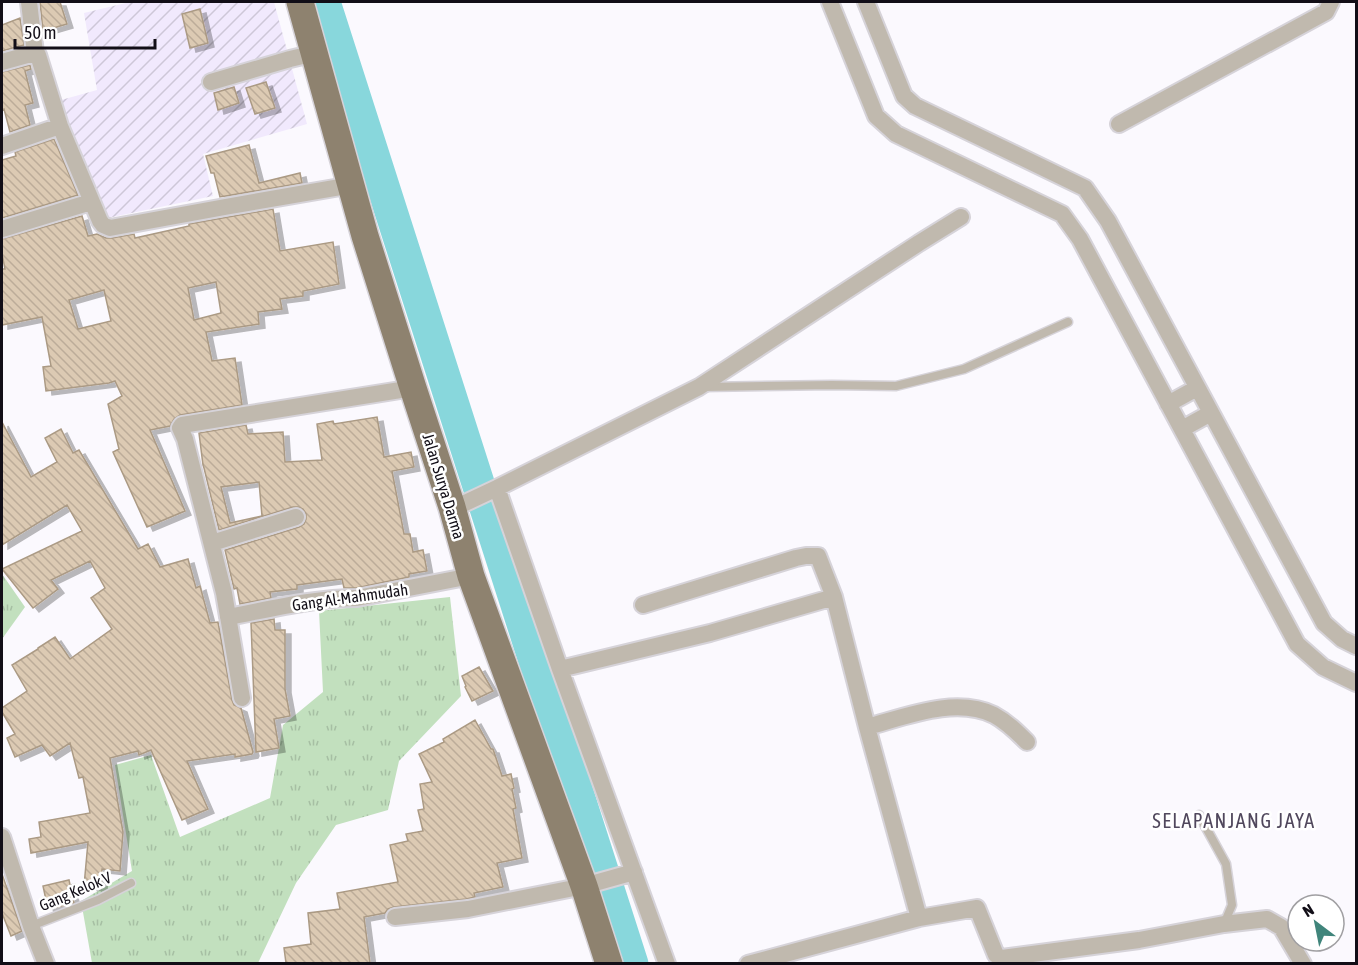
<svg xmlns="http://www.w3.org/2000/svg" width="1358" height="965" font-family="'Asap Condensed',sans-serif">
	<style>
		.industrial { fill: url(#industrial-furrows) }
		.grass { fill: url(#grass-tufts) }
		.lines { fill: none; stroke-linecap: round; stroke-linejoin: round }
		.river { stroke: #88d7dc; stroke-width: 33 }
		.building { fill: url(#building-back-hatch); stroke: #ab9a84; stroke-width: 1.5; fill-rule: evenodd; filter: url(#shadow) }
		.lane-casing { stroke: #d6d3d9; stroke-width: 11 }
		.street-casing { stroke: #d6d3d9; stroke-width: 20 }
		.primary-casing { stroke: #d6d3d9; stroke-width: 30 }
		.lane { stroke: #c0b9ae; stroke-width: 8 }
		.street { stroke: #c0b9ae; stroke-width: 16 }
		.primary { stroke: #8e826f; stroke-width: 27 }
		.labels { text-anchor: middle; stroke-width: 5; stroke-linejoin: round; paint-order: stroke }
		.street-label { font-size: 16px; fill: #120e17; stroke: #fff }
		.quarter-label { font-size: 20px; letter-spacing: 1.5px; fill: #51485d; stroke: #fff }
	</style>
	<defs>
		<pattern id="industrial-furrows" width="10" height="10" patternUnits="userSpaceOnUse" patternTransform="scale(1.5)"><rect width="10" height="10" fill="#f1e9fd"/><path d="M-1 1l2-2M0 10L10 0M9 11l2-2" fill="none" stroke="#cec7d8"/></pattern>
		<pattern id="grass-tufts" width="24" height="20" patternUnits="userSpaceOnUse" patternTransform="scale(1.5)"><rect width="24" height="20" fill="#c2e0be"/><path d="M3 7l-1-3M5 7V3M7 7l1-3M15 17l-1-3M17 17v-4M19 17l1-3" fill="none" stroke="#a6bfa3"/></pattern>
		<pattern id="building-back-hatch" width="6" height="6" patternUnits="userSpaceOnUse" patternTransform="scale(1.5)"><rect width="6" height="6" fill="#dccab3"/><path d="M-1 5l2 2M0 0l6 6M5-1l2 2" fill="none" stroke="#bcac99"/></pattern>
		<filter id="shadow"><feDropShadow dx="6" dy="4" stdDeviation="0" flood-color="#0004"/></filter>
	</defs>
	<rect width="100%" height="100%" fill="#fbf9fe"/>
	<path class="industrial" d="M 130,2 L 274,2 L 307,124 L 203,154 L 213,196 L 103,219 L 54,102 L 97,90 L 84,13 Z"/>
	<path class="grass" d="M 2,574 L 25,607 L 2,639 Z
		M 450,597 L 461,696 L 399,761 L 388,810 L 336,825 L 296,883 L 258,963 L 92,963 L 81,901 L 132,871 L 115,765 L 151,755 L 180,837 L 270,798 L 283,725 L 323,692 L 319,611 Z"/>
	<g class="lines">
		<path class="river" d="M 324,2 L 632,964"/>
	</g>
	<path class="building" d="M 40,2 L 60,2 L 67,24 L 43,31 Z
		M 200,9 L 208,43 L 190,48 L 182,14 Z
		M 20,18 L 24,45 L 2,51 L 2,25 Z
		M 30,65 L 31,69 L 25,71 L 33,103 L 25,105 L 30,125 L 10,132 L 4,109 L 2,110 L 2,72 Z
		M 266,82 L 275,108 L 255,114 L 246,88 Z
		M 234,87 L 239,103 L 218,110 L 214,93 Z
		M 54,139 L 78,195 L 2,218 L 2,160 L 16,156 L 15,152 Z
		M 249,145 L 259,183 L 300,173 L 302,183 L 220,197 L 214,173 L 211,173 L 206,156 Z
		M 273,209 L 280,251 L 333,242 L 339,284 L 303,291 L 303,296 L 280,299 L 282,309 L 258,312 L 259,324 L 206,332 L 212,361 L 235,358 L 242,405 L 180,415 L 174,419 L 170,426 L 150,430 L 185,511 L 147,527 L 113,452 L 119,449 L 108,404 L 122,396 L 115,381 L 109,383 L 46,391 L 43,367 L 51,366 L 42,317 L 2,325 L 2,269 L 5,269 L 2,254 L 2,239 L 82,216 L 88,236 L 97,234 L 106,238 L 112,238 L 134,234 L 135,238 L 189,226 L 189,224 ZM 216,282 L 221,313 L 194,320 L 188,288 ZM 104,290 L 111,321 L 78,329 L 69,300 Z
		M 377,417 L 384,457 L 411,452 L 414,467 L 392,471 L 404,534 L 410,534 L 413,552 L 423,550 L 427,571 L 409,574 L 409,577 L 356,588 L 344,588 L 342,579 L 297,585 L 297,589 L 270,592 L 271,598 L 240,604 L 237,588 L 234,589 L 225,550 L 299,527 L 304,524 L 306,519 L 306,514 L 303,509 L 298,507 L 293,507 L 219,530 L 204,468 L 203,465 L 199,433 L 246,425 L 248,434 L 283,432 L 285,462 L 322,460 L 317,424 L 333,421 L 334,424 ZM 259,482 L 262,516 L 230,523 L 221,487 Z
		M 2,422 L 31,477 L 57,462 L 45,438 L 61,429 L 73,453 L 79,450 L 138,549 L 148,544 L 160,567 L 188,559 L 196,588 L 200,586 L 210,623 L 218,622 L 232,700 L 234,705 L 241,708 L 253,752 L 252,754 L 235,757 L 235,754 L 187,761 L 208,809 L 182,820 L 151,750 L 139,755 L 138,751 L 110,758 L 123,832 L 120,871 L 102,869 L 101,887 L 84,886 L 88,842 L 31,853 L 29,839 L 41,837 L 39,822 L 90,813 L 83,777 L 79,778 L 70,743 L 50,756 L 42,745 L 15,757 L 7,738 L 15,734 L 2,712 L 2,708 L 27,691 L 12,665 L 38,649 L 38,648 L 55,637 L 70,659 L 112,629 L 91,598 L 105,588 L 90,561 L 51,580 L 58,589 L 33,608 L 2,569 L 82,531 L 67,505 L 2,545 Z
		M 274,619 L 275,630 L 285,630 L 285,689 L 290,716 L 274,719 L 279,748 L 256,752 L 251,623 Z
		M 479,667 L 493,691 L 472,701 L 465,687 L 466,686 L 462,676 Z
		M 475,720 L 491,749 L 493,749 L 502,776 L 511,774 L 514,788 L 512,789 L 516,808 L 513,809 L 522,858 L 497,863 L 503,887 L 474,893 L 475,897 L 466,899 L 394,907 L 388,909 L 385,913 L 364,917 L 370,963 L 286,963 L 284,948 L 311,944 L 308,913 L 340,909 L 337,893 L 398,882 L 390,845 L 408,841 L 406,834 L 423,831 L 418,810 L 424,809 L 420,784 L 432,782 L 419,754 L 444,742 L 443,739 Z
		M 2,874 L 22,931 L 11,936 L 2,913 Z
		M 69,880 L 74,903 L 48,909 L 43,886 Z"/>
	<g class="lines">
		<g class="lane-casing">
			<path id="lane" d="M 703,387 L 832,385 L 896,386 L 964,369 L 1068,322
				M 1199,815 L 1226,864 L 1232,905 L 1224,924
				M 31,926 L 98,900 L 131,883"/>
		</g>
		<g class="street-casing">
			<path id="street" d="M 29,2 L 35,53
				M 830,2 L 876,116 L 896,134 L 1062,214 L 1080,239 L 1297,644 L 1323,667 L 1356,683
				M 866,2 L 904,96 L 915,106 L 1085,188 L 1108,221 L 1324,623 L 1342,639 L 1356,646
				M 2,62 L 31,54 L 35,53 L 38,55 L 60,126 L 100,221 L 103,225 L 110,228 L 225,207 L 352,185
				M 211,82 L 290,59 L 315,53
				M 1119,124 L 1326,12 L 1331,2
				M 2,146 L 60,126
				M 2,229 L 91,202
				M 1168,404 L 1197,388
				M 1182,429 L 1211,413
				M 497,488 L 560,669 L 667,964
				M 452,507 L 463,504 L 497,488 L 699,387 L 919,243 L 961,217
				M 212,543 L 296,517
				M 643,605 L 796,558 L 806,556 L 818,556 L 834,597 L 867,727 L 919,918
				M 228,617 C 271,609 314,598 357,598 L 471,576
				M 560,669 L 710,633 L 834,597
				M 242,698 L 224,593 L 185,439 L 180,428 L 182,425 L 413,388
				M 867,727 C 905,717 955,696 994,715 C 1007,722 1017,732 1027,742
				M 2,837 L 31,926 L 46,964
				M 395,917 L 468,909 L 584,886 L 634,872
				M 748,964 L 919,918 L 977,908 L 996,955 L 1002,958 L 1139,940 L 1224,924 L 1267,919 L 1281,927 L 1303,964"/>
		</g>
		<g class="primary-casing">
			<path id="primary" d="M 300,2 L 365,236 L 413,388 L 452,507 L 471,576 L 584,886 L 609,964"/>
		</g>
		<use href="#lane" class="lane"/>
		<use href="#street" class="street"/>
		<use href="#primary" class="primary"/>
	</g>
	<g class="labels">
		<g class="street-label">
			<text transform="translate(444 486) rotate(73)" y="6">Jalan Surya Darma</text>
			<text transform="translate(350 597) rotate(-8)" y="6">Gang Al-Mahmudah</text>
			<text transform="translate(75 891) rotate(-23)" y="6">Gang Kelok V</text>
		</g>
		<g class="quarter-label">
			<text x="1234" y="828">SELAPANJANG JAYA</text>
		</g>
	</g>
	<rect width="1358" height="965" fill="none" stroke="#120e17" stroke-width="6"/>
	<g transform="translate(1316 923) rotate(328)"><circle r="28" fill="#ffffff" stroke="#a09fa2" stroke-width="1.5"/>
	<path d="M0-4.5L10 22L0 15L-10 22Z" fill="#40857b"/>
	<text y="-9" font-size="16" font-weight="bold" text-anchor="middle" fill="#120e17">N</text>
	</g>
	<path d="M15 39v9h140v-9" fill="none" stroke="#120e17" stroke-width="3"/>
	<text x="24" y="39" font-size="18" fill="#120e17" stroke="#ffffff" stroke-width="4.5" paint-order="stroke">50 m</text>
</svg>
